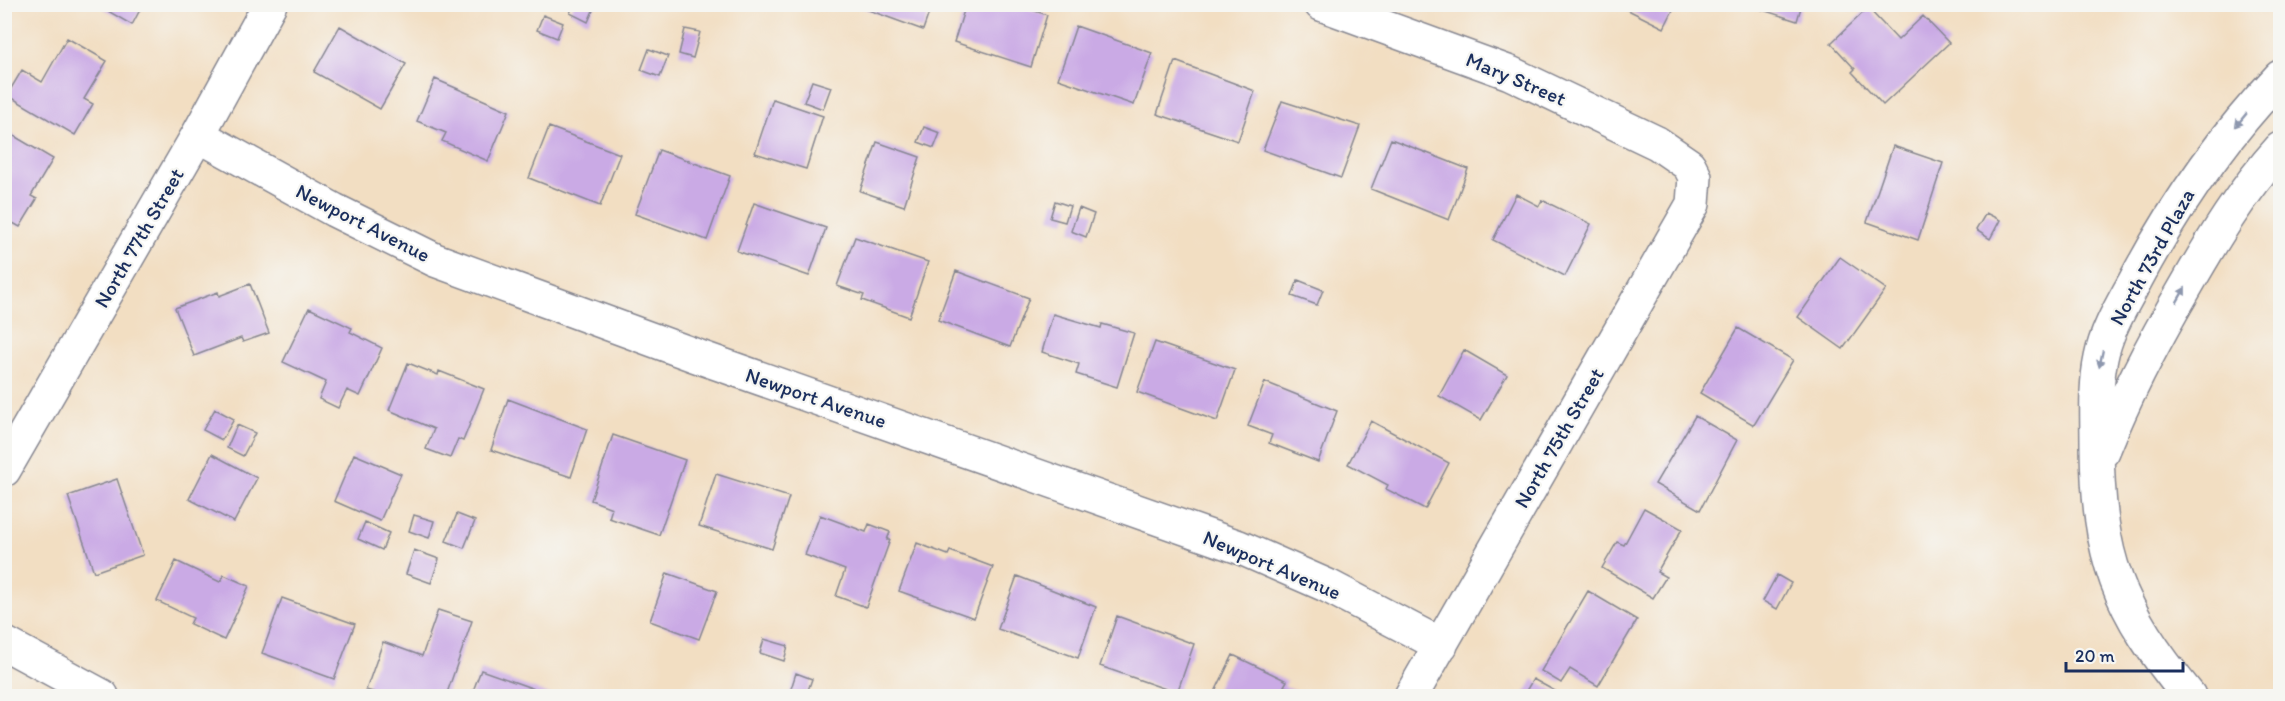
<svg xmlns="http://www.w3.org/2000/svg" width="2285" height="701" font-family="Itim,sans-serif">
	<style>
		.building { fill: #caaae5 }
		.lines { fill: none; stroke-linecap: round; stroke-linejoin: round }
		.minor-casing { stroke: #868690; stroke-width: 36 }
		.minor { stroke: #fff; stroke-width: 33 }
		.oneway { fill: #8d97ae }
		.labels { text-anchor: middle; stroke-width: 4.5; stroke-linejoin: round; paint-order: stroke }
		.street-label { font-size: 21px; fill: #1b2f5e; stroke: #f6f6f2 }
	</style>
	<rect width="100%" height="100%" fill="#f6f6f2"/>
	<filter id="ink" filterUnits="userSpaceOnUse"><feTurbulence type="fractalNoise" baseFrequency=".0167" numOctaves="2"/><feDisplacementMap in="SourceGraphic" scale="12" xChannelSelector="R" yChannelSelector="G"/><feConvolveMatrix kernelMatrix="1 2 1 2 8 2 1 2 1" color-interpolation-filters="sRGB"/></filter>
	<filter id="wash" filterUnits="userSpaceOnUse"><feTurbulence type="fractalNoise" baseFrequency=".008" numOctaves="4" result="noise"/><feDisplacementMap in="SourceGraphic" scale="24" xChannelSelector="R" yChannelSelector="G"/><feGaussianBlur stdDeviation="1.35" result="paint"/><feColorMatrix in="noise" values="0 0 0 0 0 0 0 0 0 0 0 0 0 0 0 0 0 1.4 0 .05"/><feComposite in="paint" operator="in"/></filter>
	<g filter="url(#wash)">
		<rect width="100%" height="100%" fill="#f2dec2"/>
		<g id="blocks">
			<path class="building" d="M 96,4 L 143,4 L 132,25 Z
				M 574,4 L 595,6 L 588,22 L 570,13 Z
				M 852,4 L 932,4 L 923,30 Z
				M 966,4 L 1015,4 L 1047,15 L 1031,67 L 954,42 Z
				M 1616,4 L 1676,4 L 1664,28 Z
				M 1744,4 L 1802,4 L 1797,21 Z
				M 1868,8 L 1898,40 L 1923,16 L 1949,43 L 1883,105 L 1852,72 L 1855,69 L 1831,43 Z
				M 543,15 L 563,23 L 557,38 L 537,30 Z
				M 340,26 L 406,64 L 380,109 L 314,72 Z
				M 1076,26 L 1152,53 L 1134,105 L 1058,79 Z
				M 685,29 L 700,32 L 693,58 L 679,54 Z
				M 67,38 L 107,61 L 84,99 L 93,104 L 75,135 L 7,95 L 22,70 L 42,82 Z
				M 649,49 L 668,56 L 660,77 L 641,70 Z
				M 1175,61 L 1255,91 L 1238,141 L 1157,114 Z
				M 435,79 L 509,111 L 488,161 L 442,141 L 446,133 L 417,121 Z
				M 812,81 L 831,87 L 823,109 L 804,102 Z
				M 773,99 L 823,116 L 806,169 L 755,153 Z
				M 1282,101 L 1360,126 L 1341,178 L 1263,150 Z
				M 549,127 L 620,154 L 600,206 L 529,178 Z
				M 924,127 L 940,133 L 934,148 L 918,142 Z
				M 9,133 L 53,159 L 31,196 L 37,199 L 20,227 L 4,218 L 4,141 Z
				M 1391,139 L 1468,169 L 1449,220 L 1371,189 Z
				M 877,142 L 920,157 L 904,206 L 860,191 Z
				M 1893,146 L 1943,163 L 1918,240 L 1867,222 Z
				M 659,150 L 730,176 L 707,240 L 635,214 Z
				M 1516,194 L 1539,206 L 1542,200 L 1591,224 L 1565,276 L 1493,240 Z
				M 1055,201 L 1070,206 L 1065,222 L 1050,218 Z
				M 754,203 L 826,228 L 809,276 L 737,251 Z
				M 1079,208 L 1094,214 L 1086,237 L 1071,231 Z
				M 1986,213 L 2000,220 L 1990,239 L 1976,230 Z
				M 855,237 L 928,262 L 909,317 L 862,300 L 864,295 L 837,286 Z
				M 1840,257 L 1886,289 L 1843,349 L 1798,317 Z
				M 956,271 L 1029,298 L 1010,347 L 938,320 Z
				M 1298,280 L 1323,290 L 1317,305 L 1292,296 Z
				M 250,284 L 269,333 L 243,342 L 241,338 L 194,356 L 175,308 L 218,292 L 219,296 Z
				M 309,308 L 352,328 L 350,332 L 382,348 L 360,396 L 347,390 L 338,408 L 319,399 L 326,382 L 283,362 Z
				M 1053,314 L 1101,328 L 1102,324 L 1134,333 L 1117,387 L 1076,374 L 1079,364 L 1042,352 Z
				M 1738,328 L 1793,360 L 1754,425 L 1700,393 Z
				M 1155,342 L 1235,370 L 1217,421 L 1137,392 Z
				M 1464,350 L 1507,375 L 1481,420 L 1439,396 Z
				M 408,363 L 438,375 L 439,371 L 484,389 L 463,441 L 458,439 L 450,458 L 426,449 L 434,429 L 389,410 Z
				M 1265,382 L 1337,411 L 1318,462 L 1269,443 L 1272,435 L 1248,426 Z
				M 508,399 L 587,429 L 571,477 L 491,450 Z
				M 215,409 L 234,419 L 222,440 L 203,430 Z
				M 1695,416 L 1737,440 L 1700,510 L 1655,484 Z
				M 1371,421 L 1449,463 L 1425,509 L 1386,489 L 1388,485 L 1348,464 Z
				M 237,425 L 255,433 L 243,456 L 227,448 Z
				M 613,435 L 685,460 L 659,535 L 609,518 L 612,508 L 591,500 Z
				M 212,454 L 257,478 L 234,522 L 189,499 Z
				M 354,454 L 401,474 L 380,521 L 334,501 Z
				M 716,474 L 789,497 L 772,549 L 699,526 Z
				M 117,479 L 143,555 L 94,572 L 68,496 Z
				M 1644,508 L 1682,529 L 1657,572 L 1666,577 L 1653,598 L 1602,568 L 1617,542 L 1624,545 Z
				M 457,514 L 475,521 L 464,548 L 446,541 Z
				M 414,515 L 434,521 L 429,538 L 409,531 Z
				M 820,515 L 866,532 L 869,524 L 890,532 L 887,540 L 890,540 L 866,607 L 836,596 L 845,570 L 805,555 Z
				M 365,522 L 389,533 L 382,550 L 358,539 Z
				M 917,543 L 948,555 L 950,551 L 993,567 L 974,618 L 899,591 Z
				M 414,550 L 439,559 L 431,583 L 406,574 Z
				M 176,561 L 220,582 L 224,575 L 249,586 L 224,640 L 190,624 L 193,618 L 157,601 Z
				M 667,573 L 717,591 L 699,639 L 650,621 Z
				M 1777,575 L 1791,583 L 1777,609 L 1763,601 Z
				M 1017,576 L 1096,607 L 1078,658 L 998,629 Z
				M 1588,591 L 1637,620 L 1598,686 L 1570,669 L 1561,683 L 1541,671 Z
				M 282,598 L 355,624 L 334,679 L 262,653 Z
				M 438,610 L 472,621 L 446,696 L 386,696 L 366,690 L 383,642 L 422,656 Z
				M 1117,616 L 1194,644 L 1177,693 L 1100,666 Z
				M 764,639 L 788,646 L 784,661 L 760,653 Z
				M 1233,655 L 1287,681 L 1284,686 L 1307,696 L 1213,696 Z
				M 481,670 L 554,696 L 471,696 Z
				M 796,673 L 812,679 L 806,696 L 789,695 Z
				M 1533,679 L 1564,696 L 1523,696 Z"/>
		</g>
	</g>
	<g filter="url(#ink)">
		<use href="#blocks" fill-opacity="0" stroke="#868690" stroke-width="1.5"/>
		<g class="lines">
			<g class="minor-casing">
				<path id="minor" d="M 1321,4 L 1510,73 L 1657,143 L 1689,165 L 1695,177 L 1693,204 L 1411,696
					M 198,135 L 334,210 L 435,260 L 694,355 L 1239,547 L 1328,586 L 1441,645
					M 2103,451 C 2126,394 2154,341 2185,288 C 2213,239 2242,191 2280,149
					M 4,470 L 198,135 L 270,4
					M 4,643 L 102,696
					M 2189,696 C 2117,608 2098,558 2097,444 C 2097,415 2095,386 2101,358 C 2106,332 2121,307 2134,283 C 2174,207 2221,139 2280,77"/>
			</g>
			<use href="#minor" class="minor"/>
		</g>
		<defs><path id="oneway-solid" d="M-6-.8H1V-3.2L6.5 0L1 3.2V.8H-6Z" transform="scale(1.5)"/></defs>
		<g class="oneway">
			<use href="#oneway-solid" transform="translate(2241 120) rotate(130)"/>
			<use href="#oneway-solid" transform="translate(2181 295) rotate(-60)"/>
			<use href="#oneway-solid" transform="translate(2101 359) rotate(102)"/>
		</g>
	</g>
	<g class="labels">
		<g class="street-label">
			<text transform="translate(1516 79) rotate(23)" y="7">Mary Street</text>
			<text transform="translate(363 223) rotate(27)" y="7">Newport Avenue</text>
			<text transform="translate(139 238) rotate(-60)" y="7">North 77th Street</text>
			<text transform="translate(2152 257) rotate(-61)" y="7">North 73rd Plaza</text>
			<text transform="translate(816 398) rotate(19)" y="7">Newport Avenue</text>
			<text transform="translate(1559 438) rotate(-60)" y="7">North 75th Street</text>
			<text transform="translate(1272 565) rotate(23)" y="7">Newport Avenue</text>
		</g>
	</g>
	<rect width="2285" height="701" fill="none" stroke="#f6f6f2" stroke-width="24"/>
	<path d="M2066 662v9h117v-9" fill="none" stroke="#1b2f5e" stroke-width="3"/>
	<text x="2075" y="662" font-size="18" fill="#1b2f5e" stroke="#f6f6f2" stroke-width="4.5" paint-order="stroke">20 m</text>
</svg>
